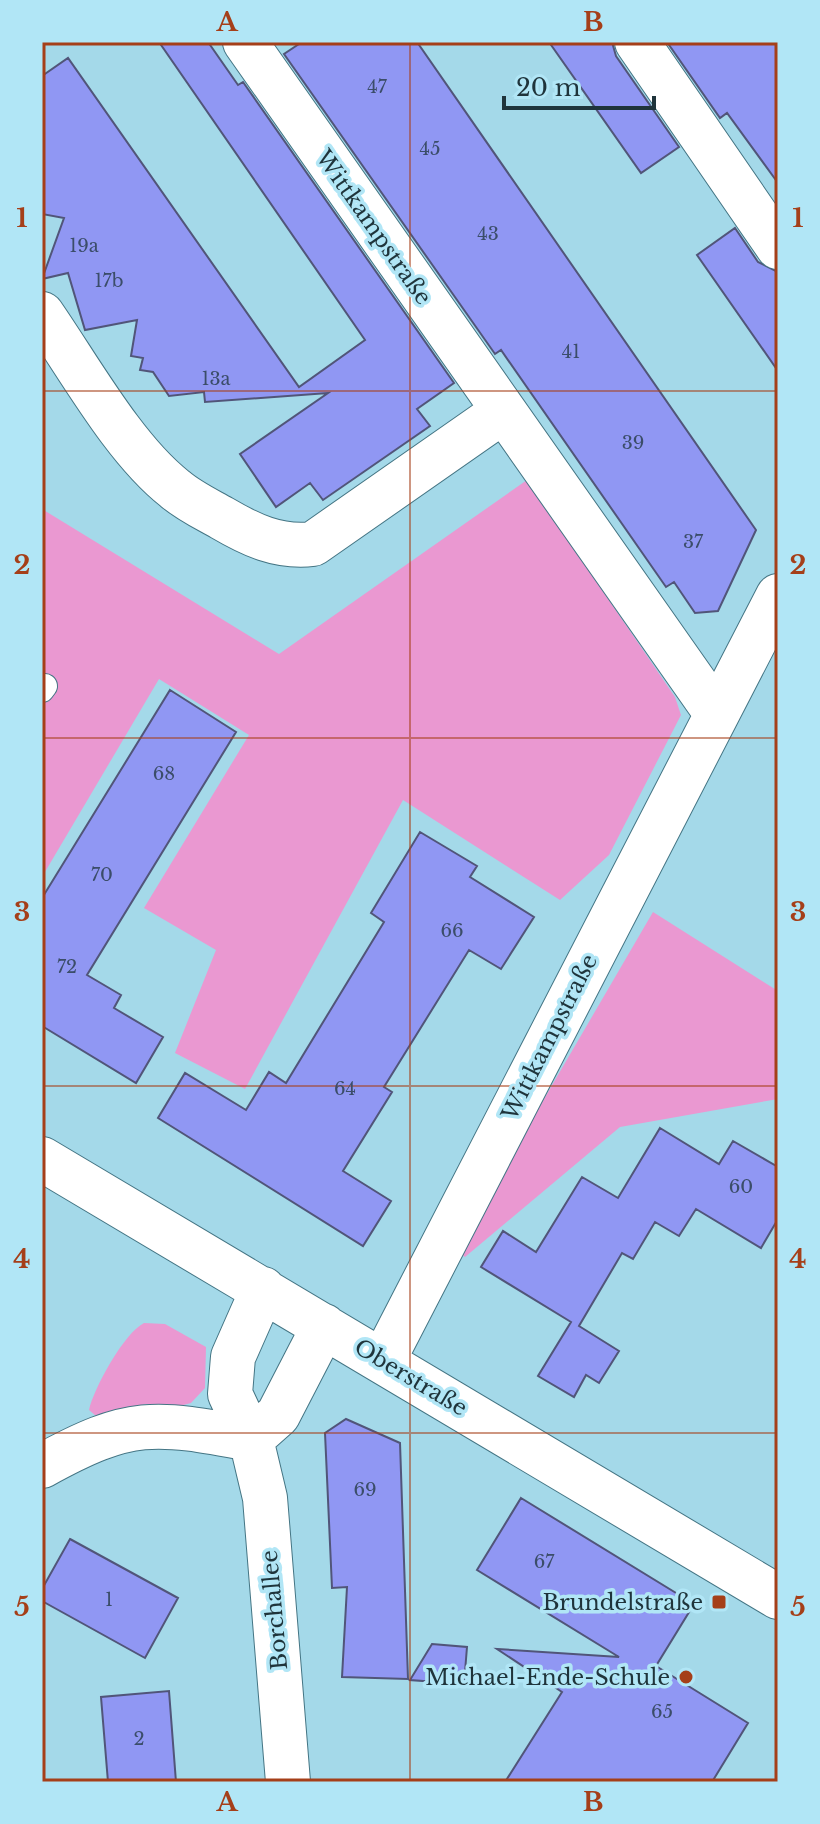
<svg xmlns="http://www.w3.org/2000/svg" width="820" height="1824" font-family="'Libre Baskerville',serif">
	<style>
		.green { fill: #ea98d1 }
		.building { fill: #9097f3; stroke: #515579; stroke-width: 2 }
		.lines { fill: none; stroke-linecap: round; stroke-linejoin: round }
		.service-casing { stroke: #447584; stroke-width: 26 }
		.minor-casing { stroke: #447584; stroke-width: 46 }
		.service { stroke: #fff; stroke-width: 24 }
		.minor { stroke: #fff; stroke-width: 44 }
		.grid { fill: none; stroke: #a53f19; stroke-width: 2; stroke-opacity: 0.55 }
		.poi-dot { fill: #a53f19; stroke: #b1e6f6; stroke-width: 3 }
		.labels { text-anchor: middle; stroke-width: 7; stroke-linejoin: round; paint-order: stroke }
		.number-label { font-size: 18px; fill: #3b4d69 }
		.street-label { font-size: 22px; fill: #1f343b; stroke: #b1e6f6 }
		.poi-label { font-size: 22px; fill: #1f343b; stroke: #b1e6f6; text-anchor: end }
		.neatline { fill: none; stroke: #a53f19; stroke-width: 3 }
		.grid-label { font-size: 26px; text-anchor: middle; font-weight: bold; fill: #a53f19 }
	</style>
	<rect width="100%" height="100%" fill="#a4d9e9"/>
	<path class="green" d="M 527,480 L 675,697 L 681,715 L 609,855 L 560,900 L 403,800 L 245,1089 L 175,1053 L 216,950 L 144,908 L 249,735 L 159,679 L 42,877 L 42,509 L 279,654 Z
		M 653,912 L 778,991 L 778,1099 L 620,1127 L 465,1257 L 456,1250 Z
		M 144,1323 L 165,1324 L 206,1347 L 205,1388 L 191,1403 L 176,1407 L 146,1404 L 96,1416 L 89,1410 C 94,1388 124,1333 144,1323 Z"/>
	<path class="building" d="M 159,42 L 208,42 L 238,85 L 243,82 L 454,383 L 417,409 L 430,426 L 323,500 L 310,483 L 276,507 L 240,454 L 328,393 L 205,402 L 204,392 L 169,396 L 153,372 L 140,370 L 143,358 L 131,356 L 137,320 L 85,330 L 68,273 L 42,279 L 64,218 L 42,214 L 42,76 L 68,58 L 299,387 L 365,340 Z
		M 302,42 L 417,42 L 756,530 L 718,611 L 695,613 L 674,582 L 666,587 L 501,350 L 495,354 L 284,54 Z
		M 549,42 L 612,42 L 616,56 L 679,147 L 641,173 Z
		M 667,42 L 778,42 L 778,183 L 727,113 L 720,118 Z
		M 735,228 L 758,262 L 778,272 L 778,371 L 697,255 Z
		M 170,690 L 236,732 L 87,975 L 121,995 L 114,1008 L 163,1037 L 136,1083 L 42,1026 L 42,898 Z
		M 420,832 L 477,866 L 470,877 L 534,917 L 501,969 L 469,950 L 384,1087 L 392,1092 L 343,1171 L 391,1201 L 363,1246 L 158,1118 L 185,1073 L 246,1110 L 269,1072 L 286,1083 L 384,922 L 371,913 Z
		M 660,1128 L 719,1164 L 733,1141 L 778,1167 L 778,1219 L 761,1248 L 696,1209 L 679,1236 L 655,1222 L 633,1259 L 622,1253 L 579,1326 L 619,1351 L 599,1383 L 586,1375 L 574,1397 L 538,1376 L 571,1322 L 481,1267 L 503,1231 L 536,1252 L 582,1177 L 618,1198 Z
		M 346,1419 L 400,1443 L 408,1679 L 342,1677 L 347,1587 L 332,1588 L 325,1433 Z
		M 521,1498 L 694,1604 L 656,1666 L 748,1723 L 712,1782 L 505,1782 L 562,1692 L 497,1649 L 619,1657 L 477,1570 Z
		M 70,1539 L 178,1598 L 145,1658 L 42,1601 L 42,1589 Z
		M 432,1644 L 467,1647 L 464,1684 L 410,1680 Z
		M 169,1691 L 176,1782 L 108,1782 L 101,1697 Z"/>
	<g class="lines">
		<g class="service-casing">
			<path id="service" d="M 42,690 L 45,686"/>
		</g>
		<g class="minor-casing">
			<path id="minor" d="M 245,42 L 716,713
				M 637,42 L 778,247
				M 42,314 C 80,369 124,449 175,489 C 189,501 206,509 222,518 C 251,535 278,548 313,544 L 502,412
				M 42,1159 L 778,1597
				M 263,1289 L 233,1357 L 230,1394 L 251,1439 L 265,1498 L 288,1782
				M 383,1361 L 778,596
				M 251,1439 L 278,1415 L 324,1326
				M 42,1466 C 131,1417 153,1421 251,1439"/>
		</g>
		<use href="#service" class="service"/>
		<use href="#minor" class="minor"/>
	</g>
	<path class="grid" d="M 410,42 L 410,1782M 42,391 L 778,391M 42,738 L 778,738M 42,1086 L 778,1086M 42,1433 L 778,1433"/>
	<g class="poi-dot">
		<rect x="711" y="1594" width="16" height="16" rx="4"/>
		<circle cx="686" cy="1677" r="8"/>
	</g>
	<g class="labels">
		<g class="number-label">
			<text x="377" y="93">47</text>
			<text x="430" y="155">45</text>
			<text x="488" y="240">43</text>
			<text x="84" y="252">19a</text>
			<text x="109" y="287">17b</text>
			<text x="571" y="358">41</text>
			<text x="216" y="385">13a</text>
			<text x="633" y="449">39</text>
			<text x="693" y="548">37</text>
			<text x="164" y="780">68</text>
			<text x="102" y="881">70</text>
			<text x="452" y="937">66</text>
			<text x="67" y="973">72</text>
			<text x="345" y="1095">64</text>
			<text x="741" y="1193">60</text>
			<text x="365" y="1496">69</text>
			<text x="544" y="1568">67</text>
			<text x="109" y="1606">1</text>
			<text x="662" y="1718">65</text>
			<text x="139" y="1745">2</text>
		</g>
		<g class="street-label">
			<text transform="translate(374 227) rotate(55)" y="8">Wittkampstraße</text>
			<text transform="translate(549 1037) rotate(-63)" y="8">Wittkampstraße</text>
			<text transform="translate(411 1377) rotate(31)" y="8">Oberstraße</text>
			<text transform="translate(274 1610) rotate(-95)" y="8">Borchallee</text>
		</g>
		<g class="poi-label">
			<text x="703" y="1610">Brundelstraße</text>
			<text x="670" y="1685">Michael-Ende-Schule</text>
		</g>
	</g>
	<rect width="820" height="1824" fill="none" stroke="#b1e6f6" stroke-width="88"/>
	<path d="M504 96v12h150v-12" fill="none" stroke="#1f343b" stroke-width="4"/>
	<text x="516" y="96" font-size="24" fill="#1f343b" stroke="#b1e6f6" stroke-width="6" paint-order="stroke">20 m</text>
	<rect x="44" y="44" width="732" height="1736" class="neatline"/>
	<g class="grid-label">
		<text x="227" y="31">A</text>
		<text x="593" y="31">B</text>
		<text x="22" y="227">1</text>
		<text x="798" y="227">1</text>
		<text x="22" y="574">2</text>
		<text x="798" y="574">2</text>
		<text x="22" y="921">3</text>
		<text x="798" y="921">3</text>
		<text x="22" y="1268">4</text>
		<text x="798" y="1268">4</text>
		<text x="22" y="1616">5</text>
		<text x="798" y="1616">5</text>
		<text x="227" y="1811">A</text>
		<text x="593" y="1811">B</text>
	</g>
</svg>
